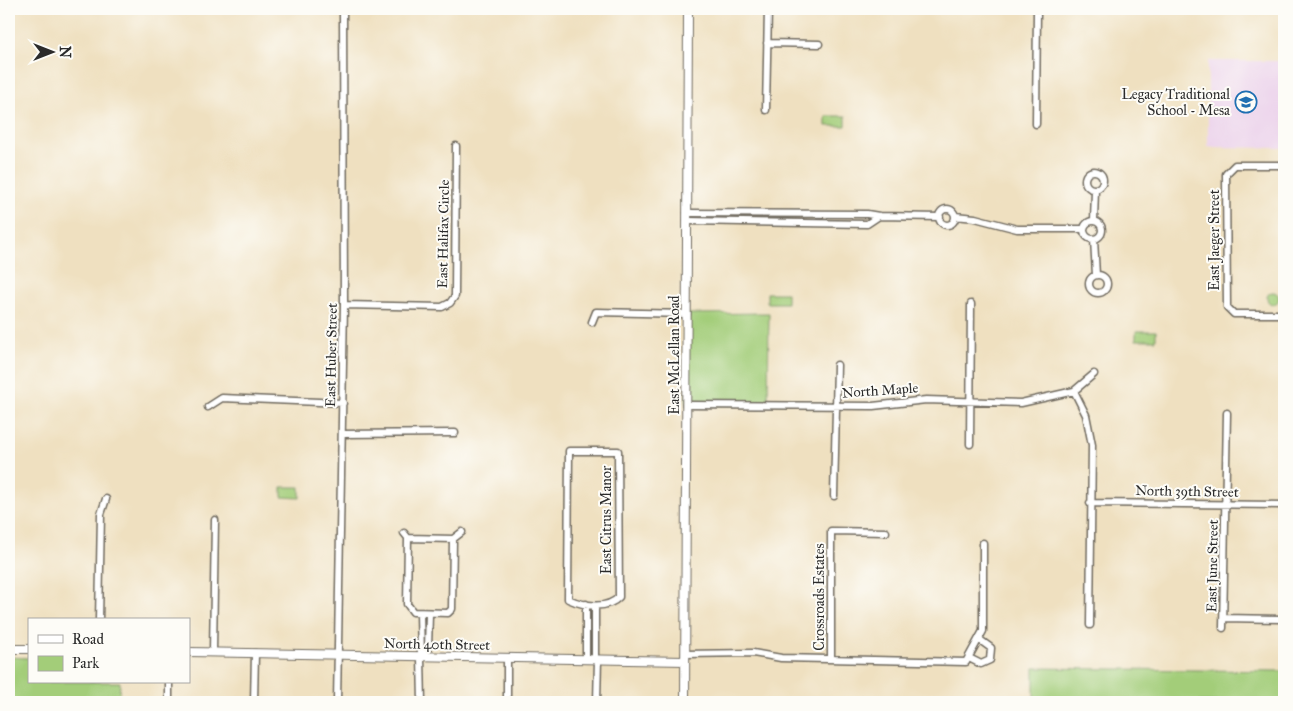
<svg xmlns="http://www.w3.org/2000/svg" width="1293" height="711" font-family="'IM FELL Great Primer',serif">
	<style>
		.built { fill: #ebd1eb }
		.green { fill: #a3cd79; stroke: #677c52 }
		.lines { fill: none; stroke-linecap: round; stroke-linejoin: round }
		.minor-casing { stroke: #706a5f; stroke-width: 9 }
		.tertiary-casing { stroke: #706a5f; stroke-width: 10 }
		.minor { stroke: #fff; stroke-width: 6 }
		.tertiary { stroke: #fff; stroke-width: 8 }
		.labels { text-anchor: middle; stroke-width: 4; stroke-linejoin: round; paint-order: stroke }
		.poi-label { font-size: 14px; fill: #2b2b2b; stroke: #fdfcf7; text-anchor: end }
		.street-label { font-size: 14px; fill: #2b2b2b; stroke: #fdfcf7 }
	</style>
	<rect width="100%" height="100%" fill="#fdfcf7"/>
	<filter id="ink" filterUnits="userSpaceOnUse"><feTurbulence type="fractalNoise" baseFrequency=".02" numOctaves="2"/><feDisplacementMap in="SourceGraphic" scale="10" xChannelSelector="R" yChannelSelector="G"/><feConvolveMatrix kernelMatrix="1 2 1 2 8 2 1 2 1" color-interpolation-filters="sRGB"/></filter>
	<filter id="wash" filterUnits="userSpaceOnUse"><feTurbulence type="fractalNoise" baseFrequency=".0096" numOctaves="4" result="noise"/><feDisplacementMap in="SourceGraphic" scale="20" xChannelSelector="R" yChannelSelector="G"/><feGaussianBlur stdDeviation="1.12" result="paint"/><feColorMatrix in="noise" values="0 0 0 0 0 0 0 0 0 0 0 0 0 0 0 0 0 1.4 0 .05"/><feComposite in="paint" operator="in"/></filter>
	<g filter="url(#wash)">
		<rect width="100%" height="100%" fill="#efe0c0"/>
		<path class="built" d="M 1208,61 L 1284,61 L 1284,148 L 1208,147 Z"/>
		<path class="green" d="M 826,116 L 846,116 L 846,126 L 826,126 Z
			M1267 298a6 6 0 1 1 12 0a6 6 0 1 1-12 0Z
			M 767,293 L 787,293 L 787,303 L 767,303 Z
			M 769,313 L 768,405 L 686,405 L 687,314 Z
			M 1136,331 L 1156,331 L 1156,340 L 1136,340 Z
			M 282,487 L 300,487 L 300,498 L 282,497 Z
			M 9,657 L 29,658 L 29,682 L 120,682 L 119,702 L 9,702 Z
			M 1034,668 L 1284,671 L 1284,702 L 1034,702 Z"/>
	</g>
	<g filter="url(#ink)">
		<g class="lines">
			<g class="minor-casing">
				<path id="minor" d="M 767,43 L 819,44
					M 766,110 L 768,9
					M 1036,124 L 1037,9
					M 1284,167 L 1279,165 L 1235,165 L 1226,174 L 1227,307 L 1234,314 L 1284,314
					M1085 180a9 9 0 1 1 18 0a9 9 0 1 1-18 0Z
					M939 217a8 8 0 1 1 16 0a8 8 0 1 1-16 0Z
					M 687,213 L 867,214 L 879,216 L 940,217
					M 955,216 L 975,218 L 1017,229 L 1084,229
					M1084 230a9 9 0 1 1 18 0a9 9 0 1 1-18 0Z
					M 687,221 L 867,224 L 879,216
					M 1094,221 L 1095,190
					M 1094,239 L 1096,275
					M1089 284a9 9 0 1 1 18 0a9 9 0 1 1-18 0Z
					M 344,305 L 442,307 L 450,303 L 455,296 L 456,146
					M 592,322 L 596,312 L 687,314
					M 1074,391 L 1086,415 L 1092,445 L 1090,625
					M 686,405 L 873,406 L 926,400 L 1021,403 L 1074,391 L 1094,374
					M 208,407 L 222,398 L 343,403
					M 342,434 L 455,433
					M 970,444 L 971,304
					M 569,451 L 618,451 L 619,597 C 607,610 584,606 568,599 Z
					M 834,496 L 837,365
					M 1090,503 L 1284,505
					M 404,533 L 408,538 L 407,604 L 413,612 L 448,613 L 452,609 L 453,539 L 462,532
					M 408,538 L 453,539
					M 586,604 L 586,659
					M 420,613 L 422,702
					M 1224,618 L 1284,619
					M 99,620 L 101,514 L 106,499
					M 1223,628 L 1227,413
					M 213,652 L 215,520
					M 685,654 L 753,653 L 781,658 L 966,662 L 983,631 L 983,543
					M 422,657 L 428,648 L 429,614
					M 831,658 L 831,531 L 886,532
					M 969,658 L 981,664 L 990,660 L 991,648 L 980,640
					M 595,659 L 595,606
					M 169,702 L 169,682
					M 254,702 L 255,653
					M 337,702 L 344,305 L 343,9
					M 507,702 L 507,658
					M 597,702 L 598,659"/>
			</g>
			<g class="tertiary-casing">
				<path id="tertiary" d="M 9,649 L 29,649
					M 189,652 L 685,661
					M 685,702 L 688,9"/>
			</g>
			<use href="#minor" class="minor"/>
			<use href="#tertiary" class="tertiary"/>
		</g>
	</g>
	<defs>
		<g id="school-ring" transform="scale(1.125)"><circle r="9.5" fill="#fdfcf7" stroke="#1f6fb2" stroke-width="1.5"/><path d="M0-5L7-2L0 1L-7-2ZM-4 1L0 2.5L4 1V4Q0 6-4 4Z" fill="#1f6fb2"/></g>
	</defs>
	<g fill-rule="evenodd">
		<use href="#school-ring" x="1246" y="102"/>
	</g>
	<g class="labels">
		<g class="poi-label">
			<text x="1230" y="99">Legacy Traditional<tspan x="1230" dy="16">School - Mesa</tspan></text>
		</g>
		<g class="street-label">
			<text transform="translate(443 234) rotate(-89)" y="5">East Halifax Circle</text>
			<text transform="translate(1214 240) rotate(-90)" y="5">East Jaeger Street</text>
			<text transform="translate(331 355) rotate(-89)" y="5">East Huber Street</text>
			<text transform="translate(674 355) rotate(-90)" y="5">East McLellan Road</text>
			<text transform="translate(880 390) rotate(-4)" y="5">North Maple</text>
			<text transform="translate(1187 491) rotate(1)" y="5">North 39th Street</text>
			<text transform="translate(606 520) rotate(-90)" y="5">East Citrus Manor</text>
			<text transform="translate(1212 566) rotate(-89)" y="5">East June Street</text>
			<text transform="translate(819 597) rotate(-90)" y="5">Crossroads Estates</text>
			<text transform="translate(437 644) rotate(1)" y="5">North 40th Street</text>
		</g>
	</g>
	<rect width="1293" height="711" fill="none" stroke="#fdfcf7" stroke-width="30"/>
	<rect x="28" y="618" width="162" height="65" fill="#fdfcf7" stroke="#a9a8a5"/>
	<rect x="38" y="635" width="25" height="8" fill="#ffffff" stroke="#a9a8a5"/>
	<text x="72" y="644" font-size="15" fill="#2b2b2b">Road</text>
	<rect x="38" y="656" width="25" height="15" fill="#a3cd79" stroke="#a9a8a5"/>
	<text x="72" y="668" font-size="15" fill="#2b2b2b">Park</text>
	<g transform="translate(52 52) rotate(90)" stroke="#fdfcf7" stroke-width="4" paint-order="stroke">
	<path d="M0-4L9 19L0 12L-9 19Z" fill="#2b2b2b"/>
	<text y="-8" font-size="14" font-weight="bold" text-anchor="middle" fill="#2b2b2b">N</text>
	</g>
</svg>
